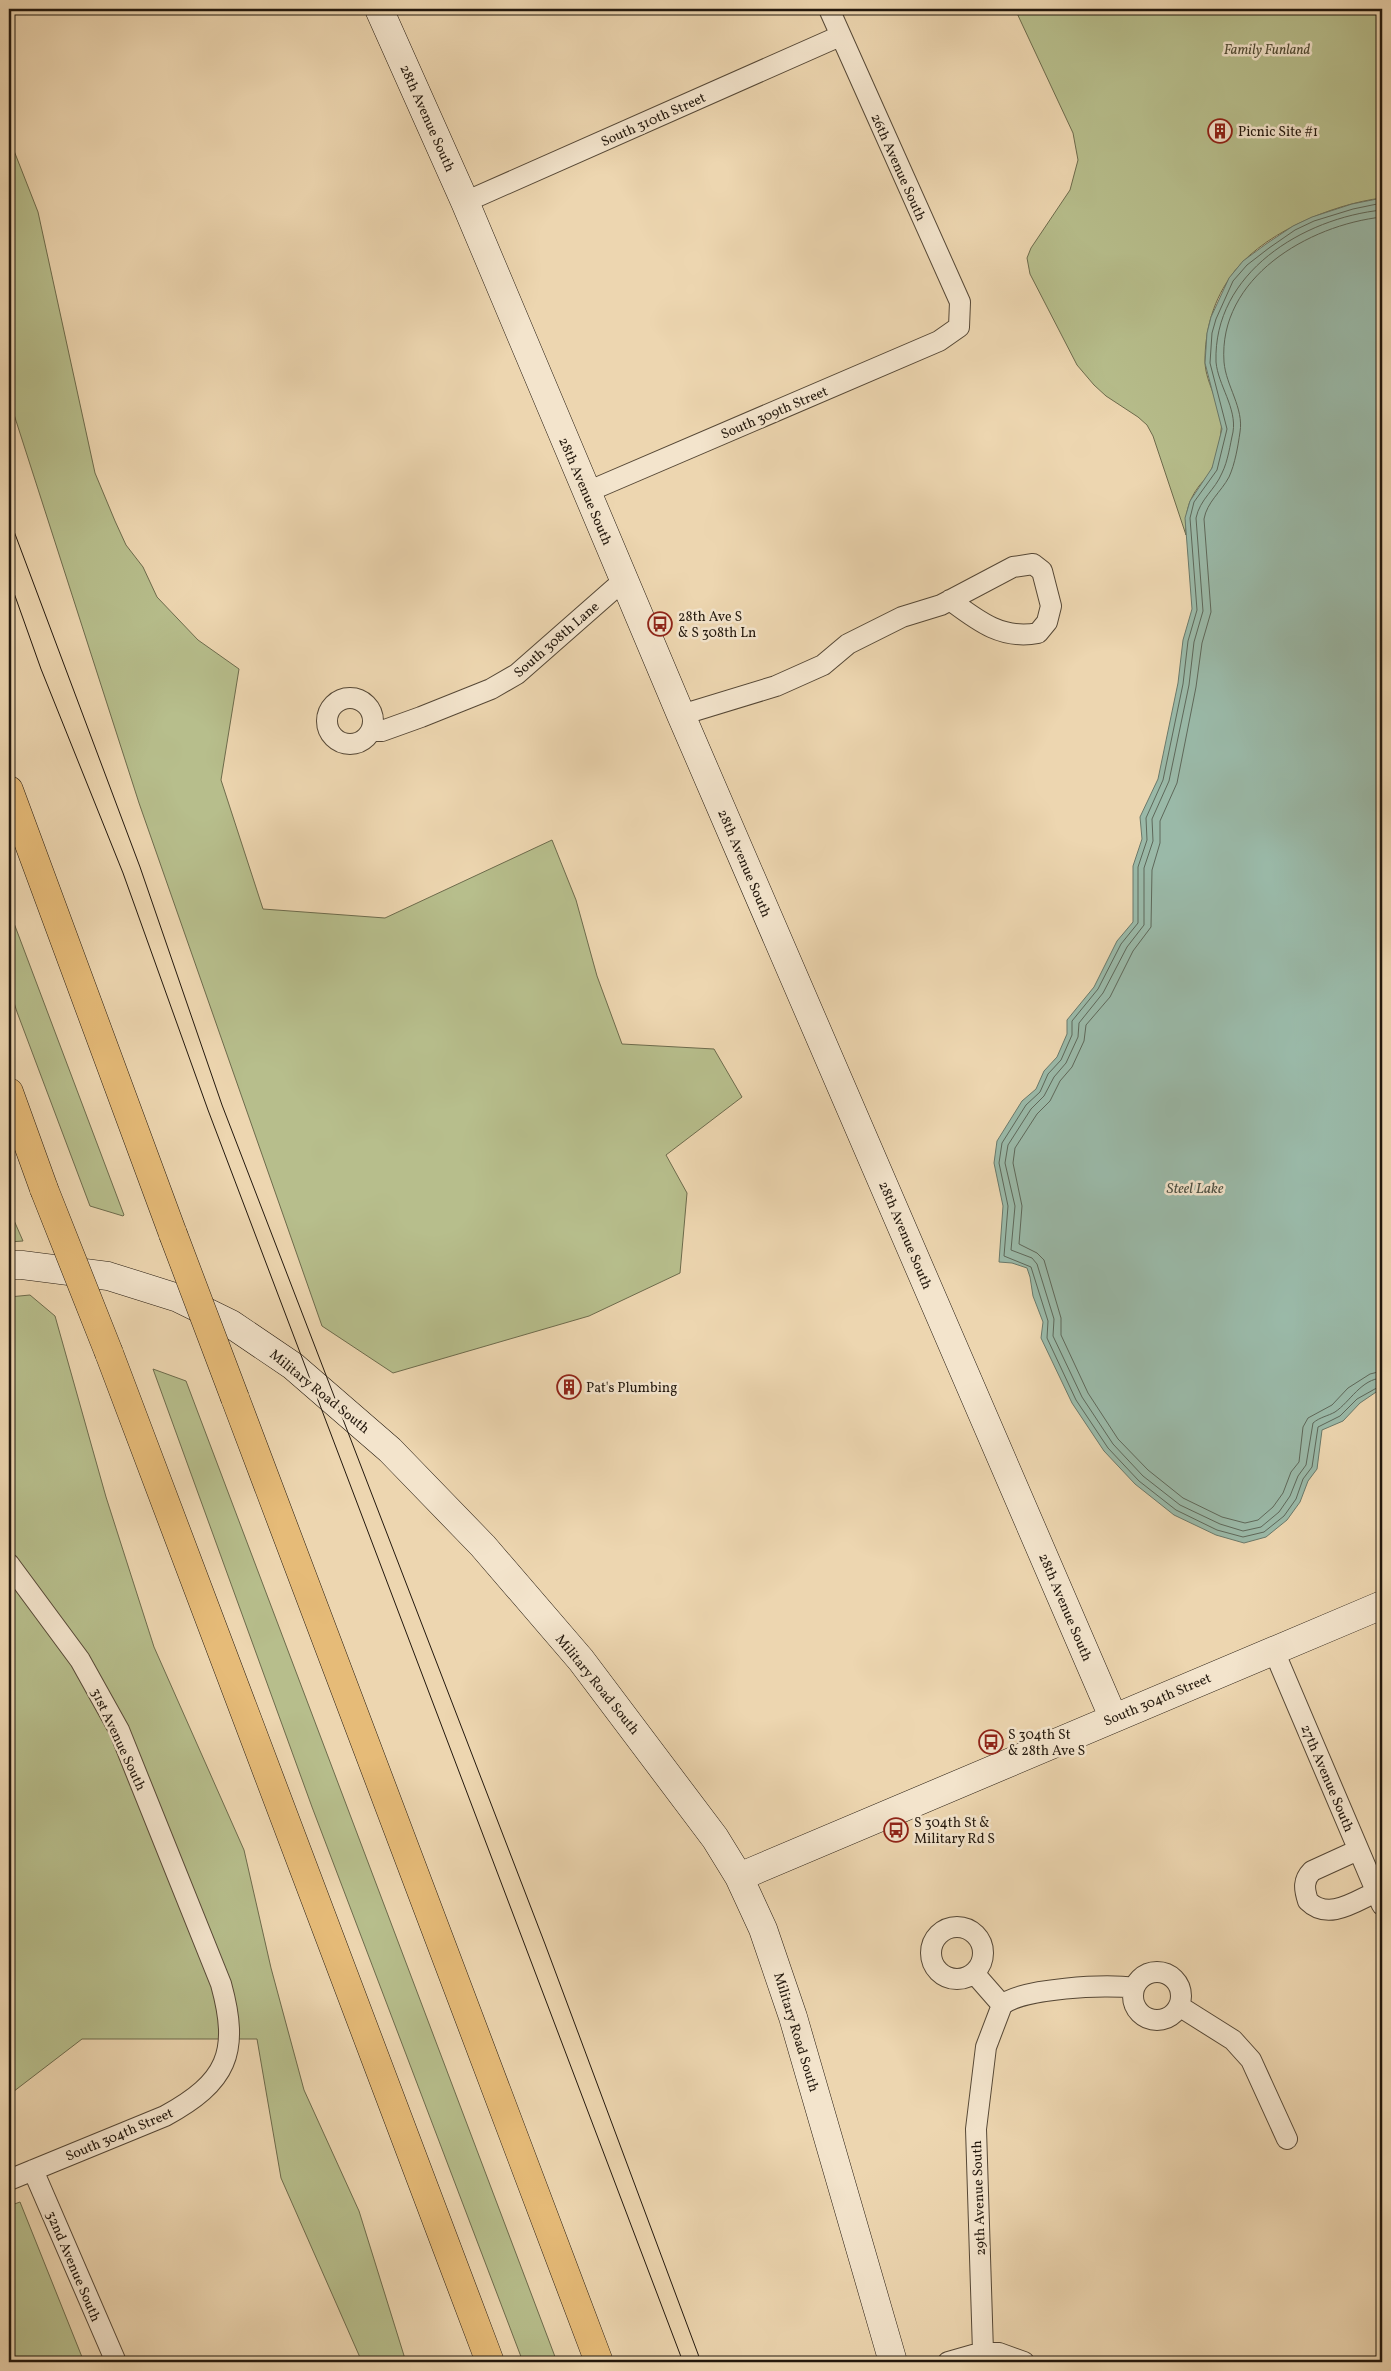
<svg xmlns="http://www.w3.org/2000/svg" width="1391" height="2371" font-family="Vollkorn,serif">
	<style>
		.green { fill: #b7be8c; stroke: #6d6b4c }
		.water { fill: #9ab9a8; stroke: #6a796a }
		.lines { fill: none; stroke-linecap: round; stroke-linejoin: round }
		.shore { stroke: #5e685a; stroke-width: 1 }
		.street-casing { stroke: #564836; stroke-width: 22 }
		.secondary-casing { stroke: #23180d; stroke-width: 29 }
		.highway-casing { stroke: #23180d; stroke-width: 29 }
		.street { stroke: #f3e4cc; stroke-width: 20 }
		.secondary { stroke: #f3e4cc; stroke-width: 28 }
		.highway { stroke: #e6bb78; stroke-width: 28 }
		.tram { stroke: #23180d; stroke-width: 1 }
		.highway-bridge-casing { stroke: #23180d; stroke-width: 29; stroke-linecap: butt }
		.highway-bridge { stroke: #e6bb78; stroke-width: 28 }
		.labels { text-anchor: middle; stroke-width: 5; stroke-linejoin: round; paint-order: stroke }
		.park-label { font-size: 14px; font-style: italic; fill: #4f4a33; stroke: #f3e4cc }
		.street-label { font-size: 14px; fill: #23180d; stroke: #f3e4cc }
		.poi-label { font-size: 14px; fill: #23180d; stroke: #f3e4cc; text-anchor: start }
		.water-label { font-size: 15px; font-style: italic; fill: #4d5043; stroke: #f3e4cc }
	</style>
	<rect width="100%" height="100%" fill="#edd6b0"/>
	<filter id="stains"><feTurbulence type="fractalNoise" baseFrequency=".004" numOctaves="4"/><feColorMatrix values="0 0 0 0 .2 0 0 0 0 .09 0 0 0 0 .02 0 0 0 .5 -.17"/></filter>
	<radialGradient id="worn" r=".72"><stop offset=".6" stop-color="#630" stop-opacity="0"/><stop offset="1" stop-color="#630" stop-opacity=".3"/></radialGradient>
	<path class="green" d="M 1015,9 L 1382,9 L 1382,198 C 1332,204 1257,235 1229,279 C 1212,304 1205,332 1205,361 C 1205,385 1225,408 1221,431 C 1220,442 1217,457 1212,468 C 1210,474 1204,480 1199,486 C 1187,502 1185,515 1186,535 L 1153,436 L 1147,425 L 1138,417 L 1106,396 L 1094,385 L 1077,365 L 1030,274 L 1027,258 L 1031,248 L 1070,190 L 1078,160 L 1073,133 Z
		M 9,138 L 38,212 L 95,473 L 115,521 L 126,545 L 143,567 L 157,597 L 198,640 L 239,669 L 221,780 L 263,909 L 385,918 L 552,840 L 576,900 L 597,976 L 622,1044 L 714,1049 L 742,1097 L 666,1155 L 687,1193 L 680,1273 L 589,1316 L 393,1373 L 322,1326 L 139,803 L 9,399 Z
		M 9,910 L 124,1215 L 123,1216 L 90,1206 L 17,1012 L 9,987 Z
		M 9,1209 L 23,1241 L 9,1242 Z
		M 30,1295 L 55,1316 L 106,1497 L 154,1647 L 244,1850 L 271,1968 L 304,2090 L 359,2211 L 406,2362 L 362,2362 L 281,2178 L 257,2039 L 82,2039 L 9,2095 L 9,1297 Z
		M 153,1369 L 186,1381 L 557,2362 L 523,2362 L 312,1807 Z
		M 20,2202 L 84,2362 L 9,2362 L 9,2206 Z"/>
	<path class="water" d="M 1382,198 L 1382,1388 L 1360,1403 L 1343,1421 L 1322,1430 L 1317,1469 L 1308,1481 L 1300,1502 L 1287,1520 L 1266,1537 L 1244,1543 L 1216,1535 L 1174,1515 L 1135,1484 L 1104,1451 L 1072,1403 L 1041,1338 L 1043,1322 L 1033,1296 L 1030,1277 L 1027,1268 L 1012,1263 L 999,1262 L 1003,1206 L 994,1163 L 997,1141 L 1022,1101 L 1036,1089 L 1044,1071 L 1057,1057 L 1067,1034 L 1067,1020 L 1094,987 L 1117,941 L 1133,922 L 1133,866 L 1142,839 L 1140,817 L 1158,779 L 1178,683 L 1183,640 L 1192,609 L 1185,518 L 1190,501 L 1212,468 L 1222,429 L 1205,363 L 1207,333 L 1211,317 L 1229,278 L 1243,261 L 1266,244 L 1293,226 L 1312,217 L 1352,204 Z"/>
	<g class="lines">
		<path class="shore" d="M 1382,203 L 1353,209 L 1314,221 L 1295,230 L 1269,248 L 1247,265 L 1233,281 L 1216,319 L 1212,333 L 1210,363 L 1227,429 L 1217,470 L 1194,502 L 1190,518 L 1197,610 L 1188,641 L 1183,684 L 1163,780 L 1146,818 L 1147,840 L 1138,867 L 1138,923 L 1121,944 L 1098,989 L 1072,1021 L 1072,1035 L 1061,1060 L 1048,1074 L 1040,1092 L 1026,1105 L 1002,1143 L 999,1163 L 1008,1206 L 1004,1256 L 1031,1267 L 1048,1321 L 1047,1338 L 1076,1400 L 1108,1448 L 1139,1481 L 1176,1510 L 1217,1530 L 1243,1537 L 1264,1532 L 1284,1516 L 1296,1499 L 1303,1479 L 1312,1467 L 1318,1427 L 1340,1416 L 1357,1399 L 1382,1385
			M 1382,210 C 1303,218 1213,273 1216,362 C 1218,385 1237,408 1233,432 C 1230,445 1228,461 1222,473 C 1215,490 1200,499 1196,518 L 1203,611 L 1194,642 L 1189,685 L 1169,781 L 1152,819 L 1153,841 L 1144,868 L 1144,925 L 1127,947 L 1103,993 L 1079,1023 L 1078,1037 L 1066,1063 L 1054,1077 L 1044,1096 L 1031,1109 L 1008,1145 L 1005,1163 L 1015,1206 L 1011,1250 L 1032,1258 L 1037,1264 L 1054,1319 L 1053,1336 L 1082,1397 L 1113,1444 L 1143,1476 L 1180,1505 L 1220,1524 L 1243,1531 L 1261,1527 L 1279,1512 L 1290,1496 L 1298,1476 L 1306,1465 L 1313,1423 C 1320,1417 1328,1416 1335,1412 C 1350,1402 1361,1379 1382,1378
			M 1382,217 C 1308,225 1218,278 1224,362 C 1226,386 1244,408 1240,432 C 1238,446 1235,464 1229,477 C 1221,492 1207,502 1204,519 L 1211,612 L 1202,643 L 1196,687 L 1177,783 L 1160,821 L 1160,843 L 1152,870 L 1151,927 L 1133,951 L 1110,997 L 1086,1025 L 1084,1041 L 1072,1067 L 1060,1081 L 1050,1101 L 1037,1114 L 1015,1148 L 1013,1163 L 1022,1206 L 1019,1244 L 1037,1253 L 1044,1260 L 1061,1318 L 1061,1335 L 1088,1393 L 1118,1439 L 1148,1470 L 1183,1498 L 1222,1517 L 1245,1523 L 1258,1520 L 1273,1507 L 1283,1493 L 1291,1472 L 1299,1462 L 1303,1427 L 1308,1418 L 1332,1405 L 1348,1388 L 1370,1374 L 1382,1371"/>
		<g class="street-casing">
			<path id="street" d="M 465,202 L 840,36
				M 587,492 L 939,341 L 959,327 L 960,302 L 829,9
				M327 721a23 23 0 1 1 46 0a23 23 0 1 1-46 0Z
				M 681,715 L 776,686 L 823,665 L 848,644 L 902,617 L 941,605 L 1013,567 L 1033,564 L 1042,571 L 1051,606 L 1047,622 L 1038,633 C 1002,640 978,621 950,600
				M 371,731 L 382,731 L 421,717 L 491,689 L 517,674 L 624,580
				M 9,1564 L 80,1660 L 119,1730 L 221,1984 C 240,2053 227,2082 165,2116 L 9,2180
				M 1274,1651 L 1382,1905
				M 1358,1850 L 1312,1871 C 1303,1880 1304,1889 1308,1901 C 1328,1921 1354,1902 1376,1892
				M931 1953a26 26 0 1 1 52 0a26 26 0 1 1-52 0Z
				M1133 1996a24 24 0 1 1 48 0a24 24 0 1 1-48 0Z
				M 974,1973 L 1002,2005
				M 1002,2005 L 986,2047 L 976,2129 L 983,2352 L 999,2353 L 1024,2362
				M 1002,2005 C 1022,1988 1107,1984 1134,1988
				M 1179,2006 L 1233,2040 L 1251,2060 L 1287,2139
				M 33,2170 L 116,2362
				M 948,2362 L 983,2352"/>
		</g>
		<g class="secondary-casing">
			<path id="secondary" d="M 379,9 L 465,202 L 681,715 L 1113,1717
				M 9,1265 L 22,1265 L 108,1276 L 178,1298 L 231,1324 L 293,1366 L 390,1450 L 483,1546 L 581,1660 L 715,1838 L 739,1877 L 763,1929 L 793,2017 L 893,2362
				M 739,1877 L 1382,1605"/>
		</g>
		<g class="highway-casing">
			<path id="highway" d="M 9,790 L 173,1234
				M 9,1092 L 44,1189
				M 109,1353 L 490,2362
				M 235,1398 L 599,2362"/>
		</g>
		<use href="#street" class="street"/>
		<use href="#secondary" class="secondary"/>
		<use href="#highway" class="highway"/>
		<path class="tram" d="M 9,518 L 140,867 L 222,1105 L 545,1944 L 701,2362
			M 9,579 L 41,669 L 123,873 L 208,1110 L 683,2362"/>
		<g class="highway-bridge-casing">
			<path id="highway-bridge" d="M 44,1189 L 109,1353
				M 173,1234 L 235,1398"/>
		</g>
		<use href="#highway-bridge" class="highway-bridge"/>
	</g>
	<defs>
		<g id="building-ring" transform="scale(1.25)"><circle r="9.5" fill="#f3e4cc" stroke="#8f2418" stroke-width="1.5"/><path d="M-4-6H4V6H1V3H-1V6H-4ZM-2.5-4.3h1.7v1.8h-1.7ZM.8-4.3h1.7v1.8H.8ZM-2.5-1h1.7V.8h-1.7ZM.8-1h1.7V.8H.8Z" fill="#8f2418"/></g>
		<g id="bus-ring" transform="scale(1.25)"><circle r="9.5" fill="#f3e4cc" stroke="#8f2418" stroke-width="1.5"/><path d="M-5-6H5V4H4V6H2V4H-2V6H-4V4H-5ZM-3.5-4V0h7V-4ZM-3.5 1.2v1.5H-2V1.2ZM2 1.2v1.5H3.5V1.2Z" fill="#8f2418"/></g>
	</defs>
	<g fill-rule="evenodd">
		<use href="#building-ring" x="1220" y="131"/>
		<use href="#bus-ring" x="660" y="624"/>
		<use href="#building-ring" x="569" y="1387"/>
		<use href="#bus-ring" x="991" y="1742"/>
		<use href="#bus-ring" x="896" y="1830"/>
	</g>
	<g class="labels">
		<g class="park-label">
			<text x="1267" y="54">Family Funland</text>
		</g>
		<g class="street-label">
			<text transform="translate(428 118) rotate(66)" y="5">28th Avenue South</text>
			<text transform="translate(653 119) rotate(-24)" y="5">South 310th Street</text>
			<text transform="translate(899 167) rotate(66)" y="5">26th Avenue South</text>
			<text transform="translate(774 412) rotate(-23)" y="5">South 309th Street</text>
			<text transform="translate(586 491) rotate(67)" y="5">28th Avenue South</text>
			<text transform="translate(556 639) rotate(-41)" y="5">South 308th Lane</text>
			<text transform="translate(745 863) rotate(67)" y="5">28th Avenue South</text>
			<text transform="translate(906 1235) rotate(67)" y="5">28th Avenue South</text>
			<text transform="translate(320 1391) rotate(39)" y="5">Military Road South</text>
			<text transform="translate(1066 1607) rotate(67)" y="5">28th Avenue South</text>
			<text transform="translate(598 1684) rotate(51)" y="5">Military Road South</text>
			<text transform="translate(1157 1699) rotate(-23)" y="5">South 304th Street</text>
			<text transform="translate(119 1739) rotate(65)" y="5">31st Avenue South</text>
			<text transform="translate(1328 1778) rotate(67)" y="5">27th Avenue South</text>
			<text transform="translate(797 2032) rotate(73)" y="5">Military Road South</text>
			<text transform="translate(119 2134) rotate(-23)" y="5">South 304th Street</text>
			<text transform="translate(978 2198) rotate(-92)" y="5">29th Avenue South</text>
			<text transform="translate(74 2266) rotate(67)" y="5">32nd Avenue South</text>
		</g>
		<g class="poi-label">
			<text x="1238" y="136">Picnic Site #1</text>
			<text x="678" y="621">28th Ave S<tspan x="678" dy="16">&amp; S 308th Ln</tspan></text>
			<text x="586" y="1392">Pat's Plumbing</text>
			<text x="1008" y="1739">S 304th St<tspan x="1008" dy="16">&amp; 28th Ave S</tspan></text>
			<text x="914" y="1827">S 304th St &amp;<tspan x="914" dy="16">Military Rd S</tspan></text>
		</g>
		<g class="water-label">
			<text x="1195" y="1193">Steel Lake</text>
		</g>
	</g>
	<rect width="1391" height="2371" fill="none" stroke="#edd6b0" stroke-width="30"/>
	<rect x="10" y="10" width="1371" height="2351" fill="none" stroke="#23180d" stroke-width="2.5"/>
	<rect x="15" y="15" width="1361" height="2341" fill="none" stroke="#23180d"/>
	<rect width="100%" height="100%" filter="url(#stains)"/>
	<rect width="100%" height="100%" fill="url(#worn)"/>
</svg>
